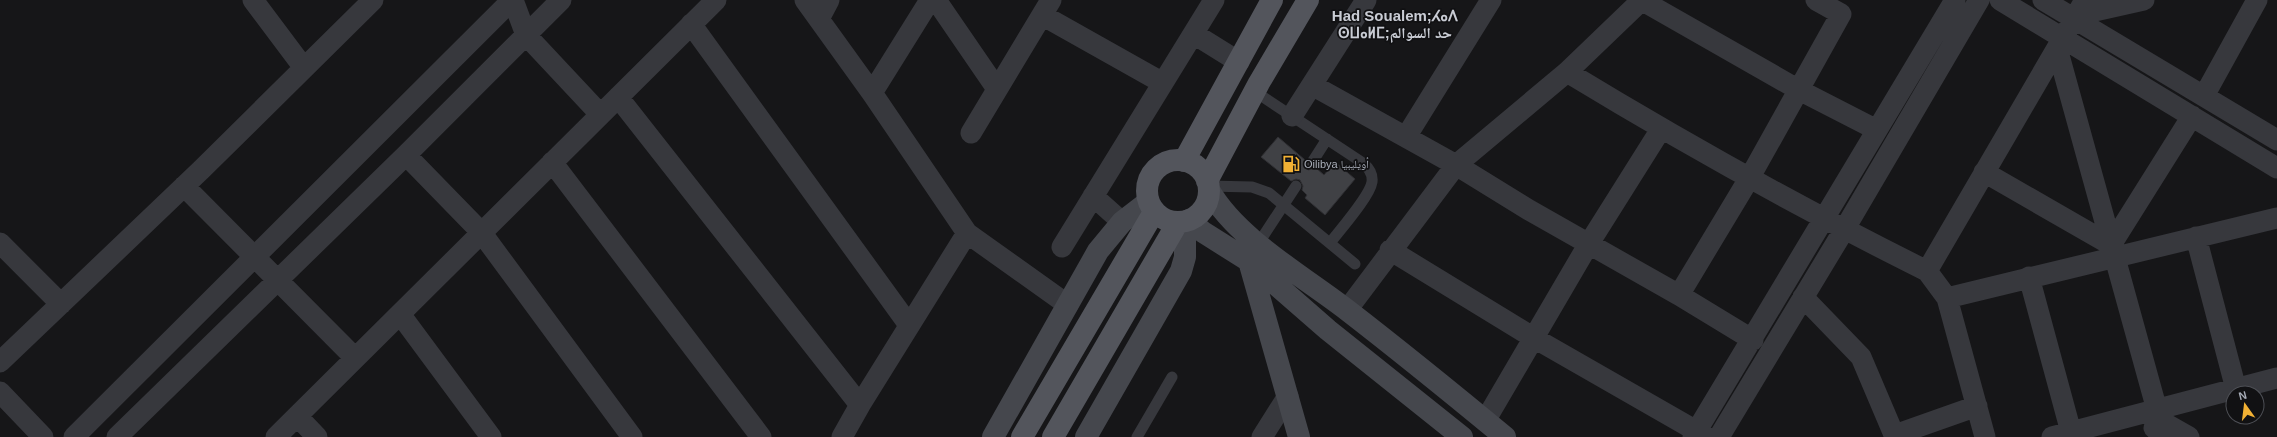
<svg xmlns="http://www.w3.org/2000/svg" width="2277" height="437" font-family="Helvetica,'Noto Naskh Arabic','Noto Sans Tifinagh',sans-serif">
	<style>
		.building { fill: #404145; stroke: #303034 }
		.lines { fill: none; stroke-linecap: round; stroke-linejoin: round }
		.lane { stroke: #37383d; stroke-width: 11 }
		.street { stroke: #37383d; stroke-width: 21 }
		.secondary { stroke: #45474d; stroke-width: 22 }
		.primary { stroke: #53555c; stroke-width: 22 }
		.labels { text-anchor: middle; stroke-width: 3.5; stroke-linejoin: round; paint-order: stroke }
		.poi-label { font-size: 11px; fill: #a8adb8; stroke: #111113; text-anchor: start }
		.district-label { font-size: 15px; font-weight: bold; fill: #c9ccd4; stroke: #111113 }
	</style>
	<rect width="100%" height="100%" fill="#161618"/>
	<path class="building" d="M 1278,137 L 1305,160 L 1304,164 L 1308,170 L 1316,168 L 1324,175 L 1335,162 L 1355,179 L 1325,215 L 1305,198 L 1307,195 L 1302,190 L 1303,186 L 1300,180 L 1296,179 L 1291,181 L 1261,157 Z"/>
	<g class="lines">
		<path class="lane" d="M 1254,91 L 1363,163 C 1369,168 1373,174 1372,182 C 1370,196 1340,230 1330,243
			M 1311,164 L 1327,139
			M 1208,186 L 1252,187 L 1269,193 L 1355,264
			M 1258,244 L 1296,186
			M 1137,437 L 1172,377"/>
		<path class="street" d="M 253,0 L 304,68
			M 513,0 L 526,35 L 600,114
			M 805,0 L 872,93 L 967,233 L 1068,305
			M 936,0 L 997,89
			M 1641,0 L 1799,90 L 1877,130
			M 2000,0 L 2277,168
			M 2043,0 L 2277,140
			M 1042,15 L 1163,83
			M 2077,15 L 2144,0
			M 819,19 L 829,0
			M 691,24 L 909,325
			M 1194,34 L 1239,62
			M 2057,48 L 2157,410 L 2163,437
			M 1567,72 C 1684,143 1804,210 1927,271 L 2085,0
			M 1312,85 L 1456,165 L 1529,210 L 1679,295 L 1753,340
			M 872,93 L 930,0
			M 2204,96 L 2257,0
			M 618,97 L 860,405
			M 1292,116 L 1366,0
			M 971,133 L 1051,0
			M 1406,137 L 1491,0
			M 406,155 L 481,232 L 632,437
			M 552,162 L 761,437
			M 1984,172 L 2111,245 L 2192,116
			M 184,186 L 355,358
			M 1093,196 L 1122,222
			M 2196,237 L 2236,389
			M 0,243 L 61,304
			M 1062,247 L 1214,0
			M 1390,250 L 1534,338 L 1707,437
			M 1927,271 L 1947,298 L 1985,437
			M 2029,277 L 2071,432
			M 1679,295 L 1750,177 L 1841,14 L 1816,0
			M 1803,297 L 1861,357 L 1895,437
			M 1947,298 L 2277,218
			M 1347,310 L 1456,165 L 1567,72 L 1642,0
			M 400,314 L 491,437
			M 0,362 L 201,170 L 373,0
			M 0,392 L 43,437
			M 297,416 L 317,437
			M 1485,421 L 1588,245 L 1661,129
			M 2154,428 L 2159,420 L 2189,437
			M 1895,435 L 1977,406
			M 74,437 L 512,0
			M 117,437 L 406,155 L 561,0
			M 276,437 L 716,0
			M 842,437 L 860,405 L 967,233
			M 1262,437 L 1288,396
			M 1693,437 L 1955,0
			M 1719,437 L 1844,230 L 1979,0
			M 2052,437 L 2277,378"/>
		<path class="secondary" d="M 1209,190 C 1236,238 1303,276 1347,310 C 1400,351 1453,394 1505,437
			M 1189,220 L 1203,232 L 1249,261 L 1328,330 L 1462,437
			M 1249,261 L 1299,437
			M 993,437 L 1098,251 L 1122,222 L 1148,202
			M 1086,437 L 1181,271 L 1185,257 L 1185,222"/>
		<path class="primary" d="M1147 191a31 31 0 1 1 62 0a31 31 0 1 1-62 0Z
			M 1184,161 L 1272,0
			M 1207,181 L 1259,83 L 1308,0
			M 1022,437 L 1154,212
			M 1053,437 L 1178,222"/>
	</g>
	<defs>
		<g id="fuel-bare" transform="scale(1.38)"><path d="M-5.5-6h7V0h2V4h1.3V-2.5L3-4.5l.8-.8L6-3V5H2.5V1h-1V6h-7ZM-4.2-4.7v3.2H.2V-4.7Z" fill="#f2b134" stroke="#111113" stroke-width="2.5" paint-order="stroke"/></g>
	</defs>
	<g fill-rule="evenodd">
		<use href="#fuel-bare" x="1291" y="164"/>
	</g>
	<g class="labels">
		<g class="poi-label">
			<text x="1304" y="168">Oilibya أويليبيا</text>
		</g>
		<g class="district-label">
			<text x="1395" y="21">Had Soualem;ⵃⴰⴷ<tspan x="1395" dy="17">ⵙⵡⴰⵍⵎ;حد السوالم</tspan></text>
		</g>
	</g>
	<g transform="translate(2245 405) rotate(346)"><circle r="19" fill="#111113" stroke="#4d4f55"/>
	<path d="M0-3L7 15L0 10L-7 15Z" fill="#f2b134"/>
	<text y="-6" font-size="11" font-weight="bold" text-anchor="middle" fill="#a8adb8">N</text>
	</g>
</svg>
